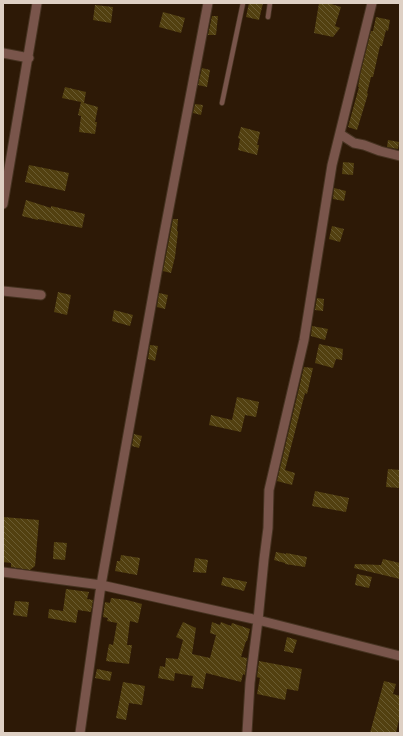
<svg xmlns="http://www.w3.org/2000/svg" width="403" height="736" font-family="'Archivo Narrow',sans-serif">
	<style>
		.building { fill: url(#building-back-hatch) }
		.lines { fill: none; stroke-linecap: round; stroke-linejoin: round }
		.lane-casing { stroke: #463321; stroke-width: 6 }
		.street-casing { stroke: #463321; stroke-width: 11 }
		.lane { stroke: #79554b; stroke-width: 4.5 }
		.street { stroke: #79554b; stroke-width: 9 }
	</style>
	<defs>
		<pattern id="building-back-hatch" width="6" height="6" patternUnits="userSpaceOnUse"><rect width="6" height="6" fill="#524010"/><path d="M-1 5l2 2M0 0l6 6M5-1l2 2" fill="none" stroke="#6a5b31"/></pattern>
	</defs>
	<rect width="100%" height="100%" fill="#2d1906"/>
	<path class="building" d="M 249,3 L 263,3 L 259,20 L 246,17 Z
		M 319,3 L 328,3 L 341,7 L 335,26 L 340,28 L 333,37 L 314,33 Z
		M 95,5 L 113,7 L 111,23 L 93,20 Z
		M 163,12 L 185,18 L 181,33 L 159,27 Z
		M 212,16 L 218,16 L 216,35 L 208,35 Z
		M 376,17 L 390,20 L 388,31 L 386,30 L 382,46 L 380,46 L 373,77 L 371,77 L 367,93 L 368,94 L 357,130 L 348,127 L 359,87 L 358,87 L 360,75 L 371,31 L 373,31 Z
		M 202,68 L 210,70 L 207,87 L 198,85 Z
		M 65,87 L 86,92 L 84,103 L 98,107 L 95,122 L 97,122 L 95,134 L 79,132 L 81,116 L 78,115 L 81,102 L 62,98 Z
		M 195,104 L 203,105 L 201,115 L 193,113 Z
		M 241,127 L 260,132 L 257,145 L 259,145 L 257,155 L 238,150 L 240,139 L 238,138 Z
		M 388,140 L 399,142 L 398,149 L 387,147 Z
		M 343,162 L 354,163 L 353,175 L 342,174 Z
		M 29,165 L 69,173 L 65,191 L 25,182 Z
		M 334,188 L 346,191 L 344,201 L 333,199 Z
		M 26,200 L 51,208 L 51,206 L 85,214 L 82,228 L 38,219 L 38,220 L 22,216 Z
		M 173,219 L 178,219 L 177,231 L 178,232 L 175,257 L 171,273 L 163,271 Z
		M 332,226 L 344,229 L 340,242 L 329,239 Z
		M 58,292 L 71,295 L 67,315 L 54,312 Z
		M 159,293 L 168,295 L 165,309 L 157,307 Z
		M 317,298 L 324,299 L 323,311 L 315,310 Z
		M 114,310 L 133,315 L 130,326 L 112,321 Z
		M 312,326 L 328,329 L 325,340 L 311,336 Z
		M 319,344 L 343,349 L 342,360 L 336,359 L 333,368 L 315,363 Z
		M 150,345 L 158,346 L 155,361 L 148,359 Z
		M 304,367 L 313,368 L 307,394 L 305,393 L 285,470 L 295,473 L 292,485 L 277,481 Z
		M 237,397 L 259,402 L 256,417 L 245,415 L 241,432 L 209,425 L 211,415 L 232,420 Z
		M 134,434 L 142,436 L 139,448 L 132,446 Z
		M 388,469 L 400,470 L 400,488 L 386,487 Z
		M 315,491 L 349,498 L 346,512 L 312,506 Z
		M 3,517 L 39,520 L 35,566 L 30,570 L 11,567 L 11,563 L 3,562 Z
		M 54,542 L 67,543 L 65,560 L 53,559 Z
		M 276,552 L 286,554 L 286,553 L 307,557 L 305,567 L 285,564 L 285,563 L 274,560 Z
		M 121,555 L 140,558 L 137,575 L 115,571 L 117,561 L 120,561 Z
		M 195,558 L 208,560 L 206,573 L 193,572 Z
		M 383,559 L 400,563 L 400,579 L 354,568 L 355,564 L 381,565 Z
		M 357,574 L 372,577 L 369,588 L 355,585 Z
		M 223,577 L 247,582 L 244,591 L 221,585 Z
		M 66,589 L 89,592 L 87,599 L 93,600 L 91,612 L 78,610 L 76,623 L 48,618 L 49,609 L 63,611 Z
		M 111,598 L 127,600 L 142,604 L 138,623 L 130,621 L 127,645 L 132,645 L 129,664 L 106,661 L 109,644 L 113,645 L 117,623 L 107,621 L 108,618 L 103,617 L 105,602 L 110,603 Z
		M 15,601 L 29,602 L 27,617 L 13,615 Z
		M 183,622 L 196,628 L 192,654 L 210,658 L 216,635 L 210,633 L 212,622 L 220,625 L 221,622 L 231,626 L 232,623 L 250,629 L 247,641 L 246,641 L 241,657 L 247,658 L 245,675 L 243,674 L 241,682 L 206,673 L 203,689 L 191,687 L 193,676 L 175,673 L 174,681 L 158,678 L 160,666 L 165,667 L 166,658 L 178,659 L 183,640 L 176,637 Z
		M 287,637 L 297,640 L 293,653 L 284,651 Z
		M 259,661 L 302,669 L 298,691 L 287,689 L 285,700 L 257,694 L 260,678 L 257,677 Z
		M 97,669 L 112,672 L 110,681 L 95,678 Z
		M 384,681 L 396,684 L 393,694 L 400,696 L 400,715 L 396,733 L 370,733 Z
		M 123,682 L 145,686 L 142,705 L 129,703 L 126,720 L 116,718 Z"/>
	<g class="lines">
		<g class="lane-casing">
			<path id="lane" d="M 268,17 L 270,3
				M 222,103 L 243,3"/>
		</g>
		<g class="street-casing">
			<path id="street" d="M 3,53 L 29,58
				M 340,134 L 354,143 L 364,145 L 380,151 L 400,156
				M 3,204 L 37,3
				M 3,291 L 41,295
				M 3,572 L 101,585 L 258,620 L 400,656
				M 80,733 L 101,585 L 161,250 L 208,3
				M 247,733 L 250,683 L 258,620 L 264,559 L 268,528 L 269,490 L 304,340 L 332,165 L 372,3"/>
		</g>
		<use href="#lane" class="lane"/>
		<use href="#street" class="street"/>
	</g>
	<rect width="403" height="736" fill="none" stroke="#ded0c4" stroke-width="8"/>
</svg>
